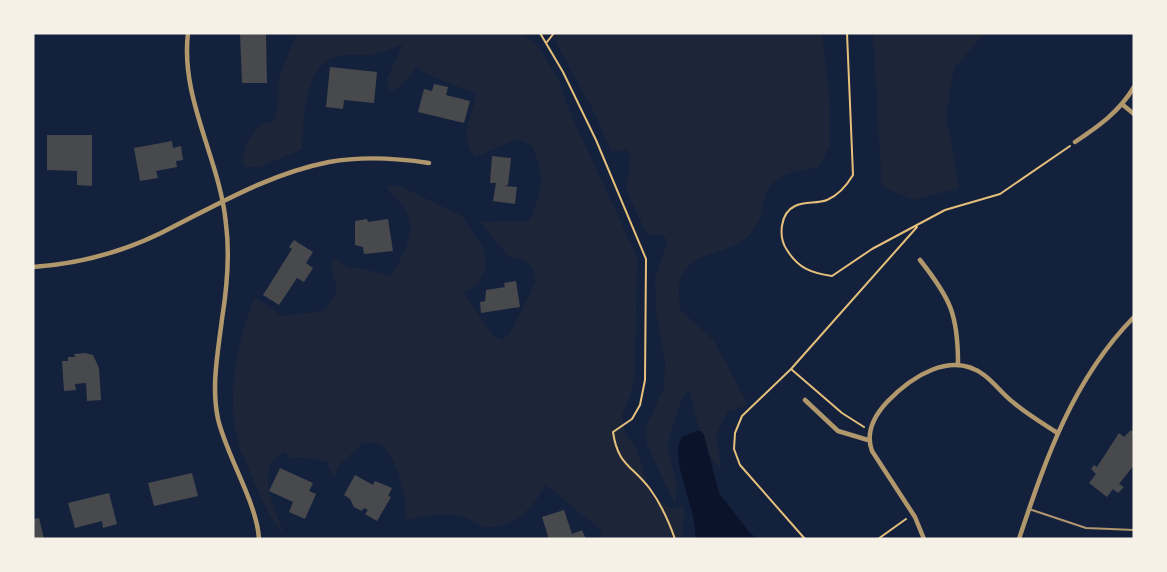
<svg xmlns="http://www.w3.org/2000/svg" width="1167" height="572" font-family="'Golos Text',sans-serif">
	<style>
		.green { fill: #1d2539 }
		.water { fill: #0b132b }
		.building { fill: #48494c }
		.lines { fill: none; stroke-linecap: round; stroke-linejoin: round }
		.path { stroke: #e5c07b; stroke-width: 2 }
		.service { stroke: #b1986c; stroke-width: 2 }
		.minor { stroke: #b1986c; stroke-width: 4.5 }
	</style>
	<rect width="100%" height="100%" fill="#14213d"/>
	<path class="green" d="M 297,33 L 523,33 L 539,47 L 558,79 L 572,117 L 637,257 L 635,372 L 631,394 L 622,416 L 625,433 L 637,450 L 650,494 L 672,509 L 684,505 L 683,539 L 602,539 L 600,529 L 546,485 C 534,506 514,529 487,527 C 478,526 470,519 461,516 C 444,512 426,516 409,519 L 405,517 C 409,502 397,460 385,449 C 379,442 372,443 363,443 L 339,465 L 334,477 L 327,462 L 305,457 L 291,458 L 285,452 C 252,467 275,509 284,534 C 270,520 262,500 254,482 C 249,468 241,453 237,438 C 226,393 238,339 255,297 L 282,316 L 323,311 C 349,282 329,286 332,257 L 350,268 L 360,268 L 390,276 C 403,256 420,230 404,207 C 399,198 390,195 386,186 L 400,186 L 462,216 L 484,249 L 486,266 L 478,284 L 464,293 L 493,335 L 502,340 L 510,334 L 536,282 L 533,268 L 523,260 L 508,256 L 480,222 L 530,221 C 542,188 546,180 532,146 L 518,139 L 475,157 C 459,138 471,116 477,94 C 456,85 435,80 416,67 L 401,86 L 390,92 L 387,79 L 403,44 C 392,48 379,54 367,55 C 360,56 352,54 344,55 C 302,60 304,118 302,149 L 260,167 L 245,167 L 242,161 L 247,143 L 260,125 L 274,121 L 278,108 L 279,77 Z
		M 551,33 L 822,33 L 830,104 L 830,146 L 819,167 C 803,169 773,174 767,192 C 761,208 763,219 750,234 C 733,255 687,250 680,281 C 678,289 680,301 680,309 L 714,341 L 748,405 L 728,411 L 716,435 L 721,468 C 704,460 694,408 689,390 L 682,398 L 667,446 L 677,484 L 675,504 L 647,445 L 646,428 L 664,387 L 665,361 L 656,313 L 655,276 L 668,242 L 662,234 L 647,235 L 626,189 L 631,155 L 626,150 L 611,151 L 595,114 Z
		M 873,33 L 985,33 L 954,68 L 946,116 L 959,188 L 913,200 L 882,187 Z"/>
	<path class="water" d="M 696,431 L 701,431 L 704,435 L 719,493 L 750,533 L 758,539 L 695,539 C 698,508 668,462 682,437 Z"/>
	<path class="building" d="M 240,33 L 266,33 L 267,83 L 242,83 Z
		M 330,67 L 377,72 L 374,103 L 344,100 L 343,109 L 326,107 Z
		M 434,84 L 448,87 L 446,95 L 470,101 L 464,123 L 418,112 L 424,89 L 432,91 Z
		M 47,135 L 92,135 L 92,186 L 77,185 L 77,171 L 47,170 Z
		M 172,141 L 173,148 L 181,146 L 183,160 L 176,161 L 177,167 L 156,171 L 158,178 L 140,181 L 134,148 Z
		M 492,156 L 511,158 L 508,185 L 505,186 L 517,187 L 515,204 L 493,201 L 496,183 L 490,183 Z
		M 367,219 L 368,222 L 388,219 L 393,251 L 364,254 L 363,247 L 355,245 L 355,221 Z
		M 294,240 L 313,252 L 306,263 L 313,268 L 304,282 L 297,278 L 279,305 L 263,295 L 292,249 L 289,247 Z
		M 516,281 L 520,307 L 481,313 L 480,302 L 485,301 L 486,290 L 505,287 L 504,283 Z
		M 85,353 L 93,355 L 99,368 L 101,400 L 87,401 L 86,383 L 75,384 L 76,390 L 64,391 L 62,361 L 68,361 L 68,357 L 75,357 L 74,354 Z
		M 1131,430 L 1134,432 L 1134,465 L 1119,484 L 1124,487 L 1118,493 L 1113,489 L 1107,497 L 1089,483 L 1096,474 L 1091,469 L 1094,465 L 1097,467 L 1119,433 L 1124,437 Z
		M 280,468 L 313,483 L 309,491 L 316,494 L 305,519 L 289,512 L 293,502 L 269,491 Z
		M 192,473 L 198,496 L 154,506 L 148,483 Z
		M 355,475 L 373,485 L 375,481 L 392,488 L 388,496 L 391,497 L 377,521 L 365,514 L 368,510 L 364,508 L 362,511 L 354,507 L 350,499 L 344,495 Z
		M 109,493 L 117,524 L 103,528 L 102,521 L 75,528 L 68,503 Z
		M 564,510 L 572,534 L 582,530 L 586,539 L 549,539 L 542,517 Z
		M 39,518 L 44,539 L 33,539 L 33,519 Z"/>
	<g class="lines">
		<path class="path" d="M 540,33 L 563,72 L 596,140 L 646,259 L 645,380 L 640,405 L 632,419 L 613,432 C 618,466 632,465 650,489 C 661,504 669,522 675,539
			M 847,33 L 853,175 C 847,185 839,195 827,200 C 817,204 805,201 795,206 C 780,213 778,237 787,250 C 798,268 811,273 832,276 L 872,249 L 945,210 L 1000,194 L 1070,146
			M 547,42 L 554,33
			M 791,369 L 842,413 L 864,427
			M 805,539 L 740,465 L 734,449 L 735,433 L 742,416 L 791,369 L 917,227
			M 878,539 L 906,519"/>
		<path class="service" d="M 1029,509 L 1086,528 L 1134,530"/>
		<path class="minor" d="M 188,33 C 180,99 220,159 226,224 C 230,255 227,288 222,319 C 218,352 211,386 218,419 C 227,457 257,503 259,539
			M 1123,105 L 1134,114
			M 1075,142 C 1099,126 1119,112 1134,87
			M 920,260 C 950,298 958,314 958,363
			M 33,267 C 76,264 122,252 161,233 C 215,206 268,174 329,162 C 362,156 396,158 429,163
			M 805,400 L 838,431 L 868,440
			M 924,539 L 915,517 L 872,451 C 865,432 874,416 887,402 C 911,377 951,350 984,375 C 995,383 1003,395 1014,403 C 1027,414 1042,423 1056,432
			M 1019,539 C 1046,458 1073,379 1134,317"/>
	</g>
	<rect width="1167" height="572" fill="none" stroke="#f6f1e7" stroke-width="69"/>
</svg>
